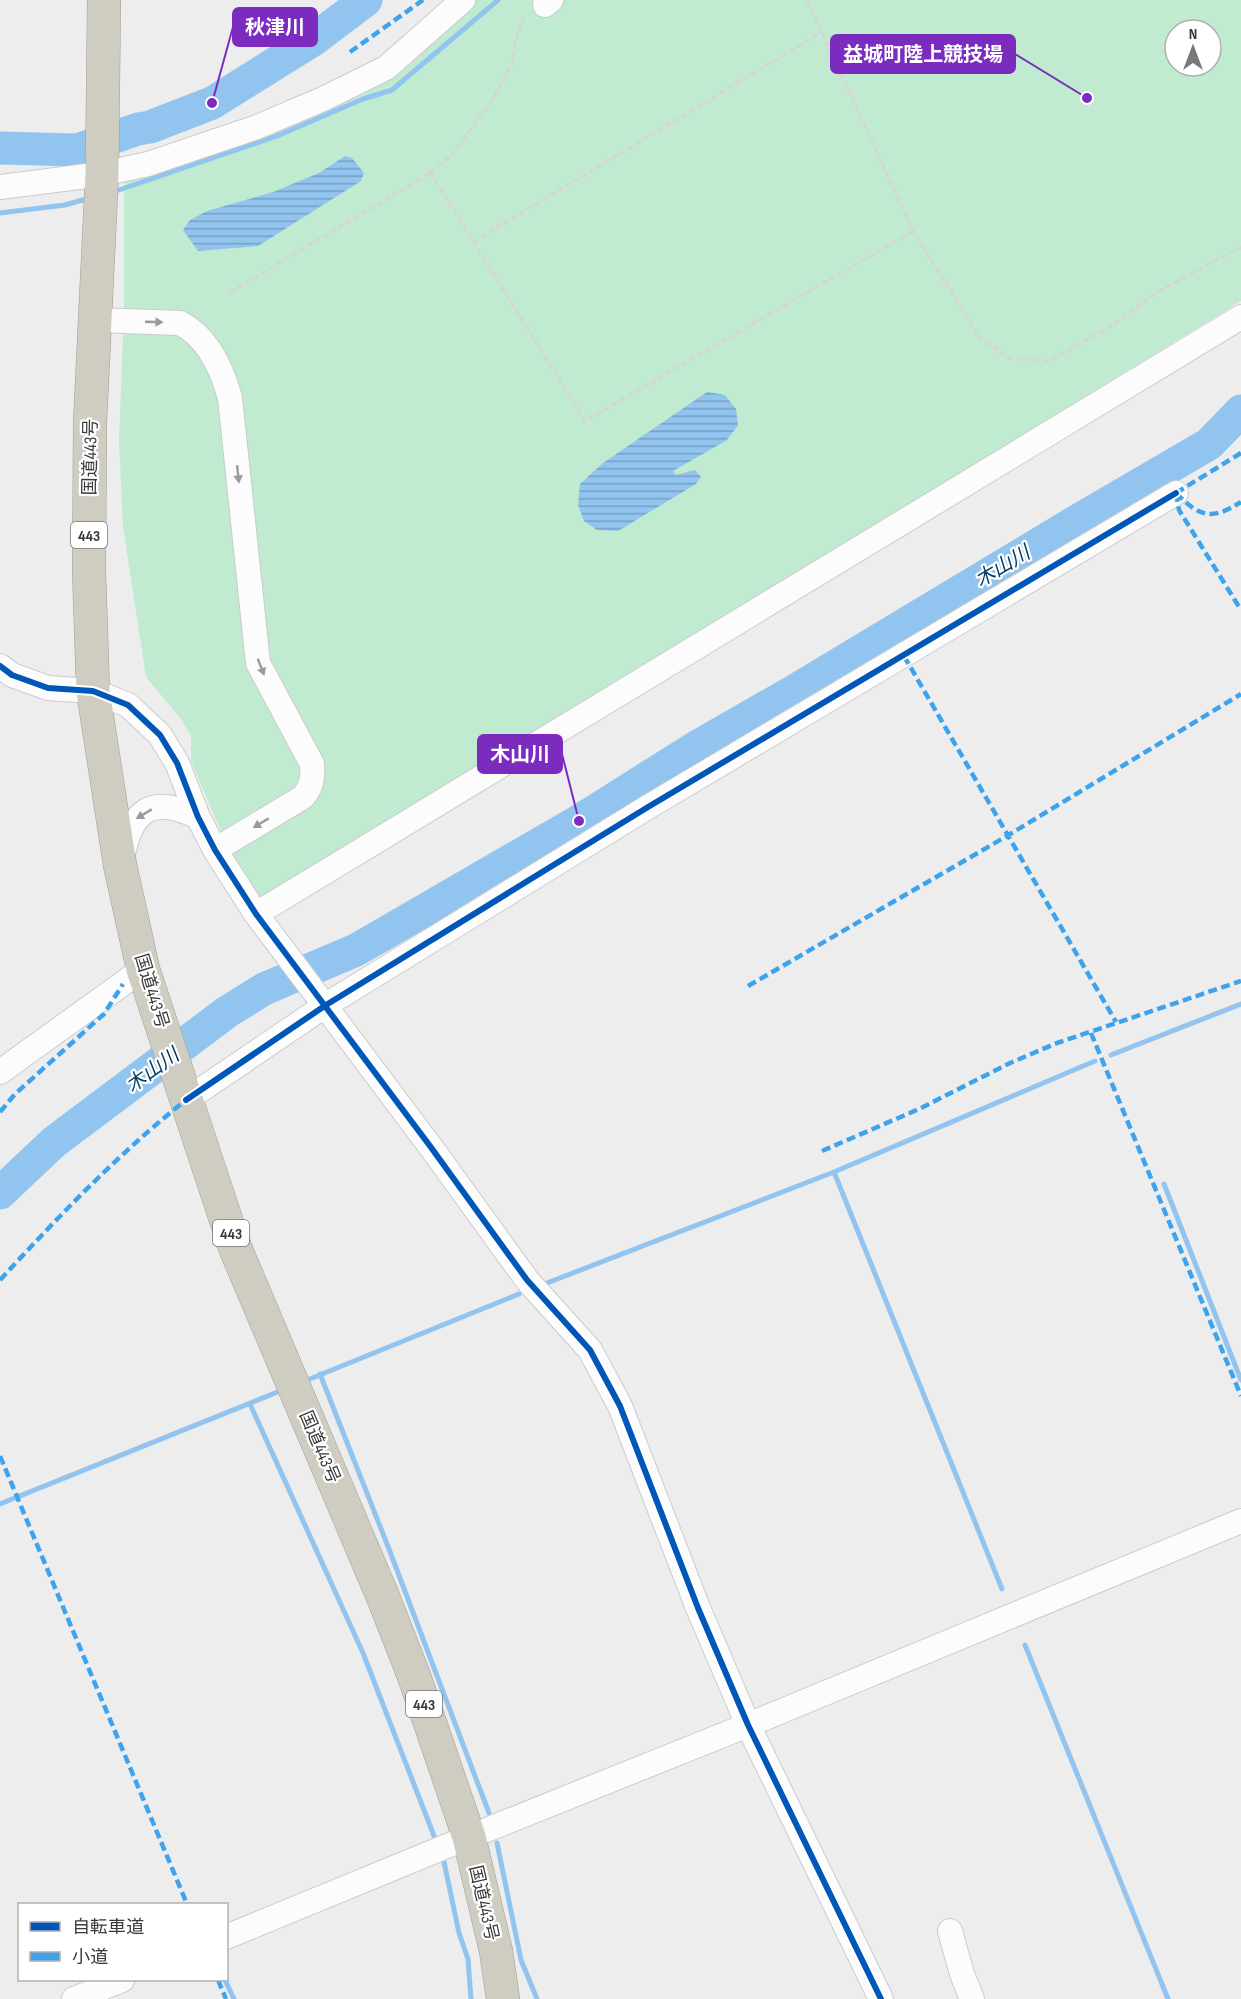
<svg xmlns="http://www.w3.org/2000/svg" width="1241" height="1999" font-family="'Sofia Sans Condensed','Noto Sans JP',sans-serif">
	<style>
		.pitch { fill: #c0ebd1; fill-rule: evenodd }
		.water { fill: url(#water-rules) }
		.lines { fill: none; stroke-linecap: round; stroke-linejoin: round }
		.stream { stroke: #91c4ee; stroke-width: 5 }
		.river { stroke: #91c4ee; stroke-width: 33 }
		.minor-casing { stroke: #cbcbcc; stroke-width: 26 }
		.highway-casing { stroke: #a29e94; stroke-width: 34 }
		.path { stroke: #d5d5d6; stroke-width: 3; stroke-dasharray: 6 3; stroke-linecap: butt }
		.minor { stroke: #fcfcfc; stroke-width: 24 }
		.highway { stroke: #cfccc2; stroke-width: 33 }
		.quiet { stroke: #3fa3ec; stroke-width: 4.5; stroke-dasharray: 9 4.5; stroke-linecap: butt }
		.cycleway-casing { stroke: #fff; stroke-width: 10 }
		.cycleway { stroke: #0057b8; stroke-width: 6 }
		.oneway { fill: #9b9b9c }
		.labels { text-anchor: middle; stroke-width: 4.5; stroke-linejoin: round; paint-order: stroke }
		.shield { fill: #fff; stroke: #757576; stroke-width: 1.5 }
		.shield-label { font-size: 16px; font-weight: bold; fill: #3a3a3b }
		.street-label { font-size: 18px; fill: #3a3a3b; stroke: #fff }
		.water-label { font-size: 20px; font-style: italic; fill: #043e65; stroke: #fff }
		.leader { fill: none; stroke: #7b2cbf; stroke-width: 2 }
		.callout-dot { fill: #7b2cbf; stroke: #fff; stroke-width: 2 }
		.callout { fill: #7b2cbf; stroke: #7b2cbf; stroke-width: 2 }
		.callout-label { font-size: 20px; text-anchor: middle; font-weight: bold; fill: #fff }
	</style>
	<defs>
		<pattern id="water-rules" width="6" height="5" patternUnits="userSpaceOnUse" patternTransform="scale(1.5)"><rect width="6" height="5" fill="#91c4ee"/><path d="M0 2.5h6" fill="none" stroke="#77a0c2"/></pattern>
	</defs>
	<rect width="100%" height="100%" fill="#ededee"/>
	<path class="pitch" d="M 472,0 L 1241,0 L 1241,301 L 261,902 L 237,865 L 217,822 L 191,761 L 191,736 L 181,719 L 146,677 L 123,527 L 119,441 L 124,310 L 124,181 L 247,141 ZM 1175,30 L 1211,30 L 1211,66 L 1175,66 Z"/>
	<path class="water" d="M 345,156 L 352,158 L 364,173 L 361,181 L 258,246 L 198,251 L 183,230 L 190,220 L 207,211 L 273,192 L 319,173 Z
		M 707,392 L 725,395 L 736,409 L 738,425 L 727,440 L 673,471 L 676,475 L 695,470 L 701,477 L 696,484 L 618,531 L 597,530 L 584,521 L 578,505 L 580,484 L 603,463 Z"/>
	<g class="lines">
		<path class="stream" d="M 113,192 L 277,136 L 363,99 L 392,90 L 498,0
			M 0,213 L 65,205 L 90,198
			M 1111,1055 L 1241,1004
			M 834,1172 L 1002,1589
			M 1164,1184 L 1241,1380
			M 547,1283 L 834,1172 L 1095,1061
			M 320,1374 L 389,1549 L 489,1813
			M 305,1381 L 519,1294
			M 250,1404 L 363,1653 L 436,1841
			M 0,1504 L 285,1389
			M 1025,1645 L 1168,1999
			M 497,1843 L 521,1960 L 537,1999
			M 444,1862 L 459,1933 L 468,1959 L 471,1999
			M 225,1980 L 234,1999"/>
		<path class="river" d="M 0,148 L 77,150 L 138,129 L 150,127 L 212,103 L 313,40 L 366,0
			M 0,1193 L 54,1142 L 227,1012 L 264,989 L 356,950 L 579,821 L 698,746 L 796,690 L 1072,524 L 1209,444 L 1241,411"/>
		<g class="minor-casing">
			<path id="minor" d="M 545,5 L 551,0
				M 0,187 L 102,174 L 148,164 L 257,127 L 323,99 L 386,68 L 463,0
				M 96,320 L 180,323 C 208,337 222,369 230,398 L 258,663 L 312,764 C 313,778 312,786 303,797 L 215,850
				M 0,666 L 12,675 L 48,688 L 93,691 L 128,705 L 160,735 L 177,763 L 198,817 L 215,850 L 256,914 L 430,1146 L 527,1280 L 590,1350 L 620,1406 L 698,1608 L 748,1725 L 881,1999
				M 122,859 C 131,810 151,794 198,817
				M 256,914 L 1241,317
				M 0,1072 L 143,969
				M 186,1100 L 326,1005 L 648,807 L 1176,493
				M 950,1931 L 962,1974 L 972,1999
				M 226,1937 L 469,1837 L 748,1725 L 1241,1521
				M 74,1999 L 122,1980"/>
		</g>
		<g class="highway-casing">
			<path id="highway" d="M 104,0 L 102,174 L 90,423 L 89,571 L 93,691 L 120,865 L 143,969 L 236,1250 L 383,1597 L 414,1676 L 469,1837 L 496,1951 L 503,1999"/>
		</g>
		<path class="path" d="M 807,0 L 913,231 L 981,339 L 1008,358 L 1049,361 L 1115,324 L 1157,292 L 1241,247
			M 430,172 L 585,421 L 913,231
			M 473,242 L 822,32
			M 230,292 L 424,177 L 451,156 L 491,102 L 512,64 L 515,43 L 523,18 L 527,16"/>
		<use href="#minor" class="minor"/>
		<use href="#highway" class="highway"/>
		<path class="quiet" d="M 350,52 L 423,0
			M 1176,493 L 1179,510 L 1241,610
			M 1176,493 L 1241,453
			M 1176,493 C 1200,517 1211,521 1241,502
			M 904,656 L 1116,1022
			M 748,986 L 1007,836 L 1241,694
			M 1091,1033 L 1241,1396
			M 0,1112 L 15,1094 L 104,1014 L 123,984
			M 822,1151 L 919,1109 L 1010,1063 L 1057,1043 L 1241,981
			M 0,1280 C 59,1216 118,1154 186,1100
			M 0,1456 L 187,1904
			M 218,1980 L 226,1999"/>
		<g class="cycleway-casing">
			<path id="cycleway" d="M 0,666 L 12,675 L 48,688 L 93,691 L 128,705 L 160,735 L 177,763 L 198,817 L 215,850 L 256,914 L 430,1146 L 527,1280 L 590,1350 L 620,1406 L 698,1608 L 748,1725 L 881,1999
				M 186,1100 L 326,1005 L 648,807 L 1176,493"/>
		</g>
		<use href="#cycleway" class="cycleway"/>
	</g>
	<defs><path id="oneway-solid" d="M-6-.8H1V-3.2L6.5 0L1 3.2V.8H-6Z" transform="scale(1.5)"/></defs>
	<g class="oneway">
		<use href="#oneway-solid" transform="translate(154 322) rotate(2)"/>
		<use href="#oneway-solid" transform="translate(238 474) rotate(84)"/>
		<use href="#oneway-solid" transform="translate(261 667) rotate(69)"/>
		<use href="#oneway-solid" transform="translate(144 814) rotate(149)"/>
		<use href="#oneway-solid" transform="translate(261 823) rotate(149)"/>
	</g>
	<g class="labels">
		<g class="shield">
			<rect x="71" y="522" width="36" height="26" rx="4.5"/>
			<rect x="213" y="1220" width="36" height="26" rx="4.5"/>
			<rect x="406" y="1691" width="36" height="26" rx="4.5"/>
		</g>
		<g class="shield-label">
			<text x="89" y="541">443</text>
			<text x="231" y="1239">443</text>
			<text x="424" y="1710">443</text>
		</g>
		<g class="street-label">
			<text transform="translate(90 457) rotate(-89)" y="6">国道443号</text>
			<text transform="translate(152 991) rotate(73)" y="6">国道443号</text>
			<text transform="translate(320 1447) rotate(67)" y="6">国道443号</text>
			<text transform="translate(484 1903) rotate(77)" y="6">国道443号</text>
		</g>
		<g class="water-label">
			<text transform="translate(1002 566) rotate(-31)" y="7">木山川</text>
			<text transform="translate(152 1070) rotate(-36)" y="7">木山川</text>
		</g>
	</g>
	<path class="leader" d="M212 103L233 27M1087 98L1015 54M579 821L562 754"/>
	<g class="callout-dot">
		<circle cx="212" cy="103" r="6"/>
		<circle cx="1087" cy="98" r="6"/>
		<circle cx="579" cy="821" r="6"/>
	</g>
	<g class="callout">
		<rect x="233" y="8" width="84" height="38" rx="6"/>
		<rect x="831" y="35" width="184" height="38" rx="6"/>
		<rect x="478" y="735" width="84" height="38" rx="6"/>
	</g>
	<g class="callout-label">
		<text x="275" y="34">秋津川</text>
		<text x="923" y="61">益城町陸上競技場</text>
		<text x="520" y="761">木山川</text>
	</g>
	<rect x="18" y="1903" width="210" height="78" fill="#ffffff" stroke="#b0b0b1" stroke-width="1.5"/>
	<rect x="30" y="1922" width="30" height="9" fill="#0057b8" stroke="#b0b0b1" stroke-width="1.5"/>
	<text x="72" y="1933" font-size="18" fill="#3a3a3b">自転車道</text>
	<rect x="30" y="1952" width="30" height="9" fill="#3fa3ec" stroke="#b0b0b1" stroke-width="1.5"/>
	<text x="72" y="1963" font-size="18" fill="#3a3a3b">小道</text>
	<g transform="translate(1193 48)"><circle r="28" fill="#ffffff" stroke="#b0b0b1" stroke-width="1.5"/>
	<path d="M0-4.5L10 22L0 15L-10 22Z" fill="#79797a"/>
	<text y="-9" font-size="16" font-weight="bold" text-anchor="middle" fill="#3a3a3b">N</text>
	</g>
</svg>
